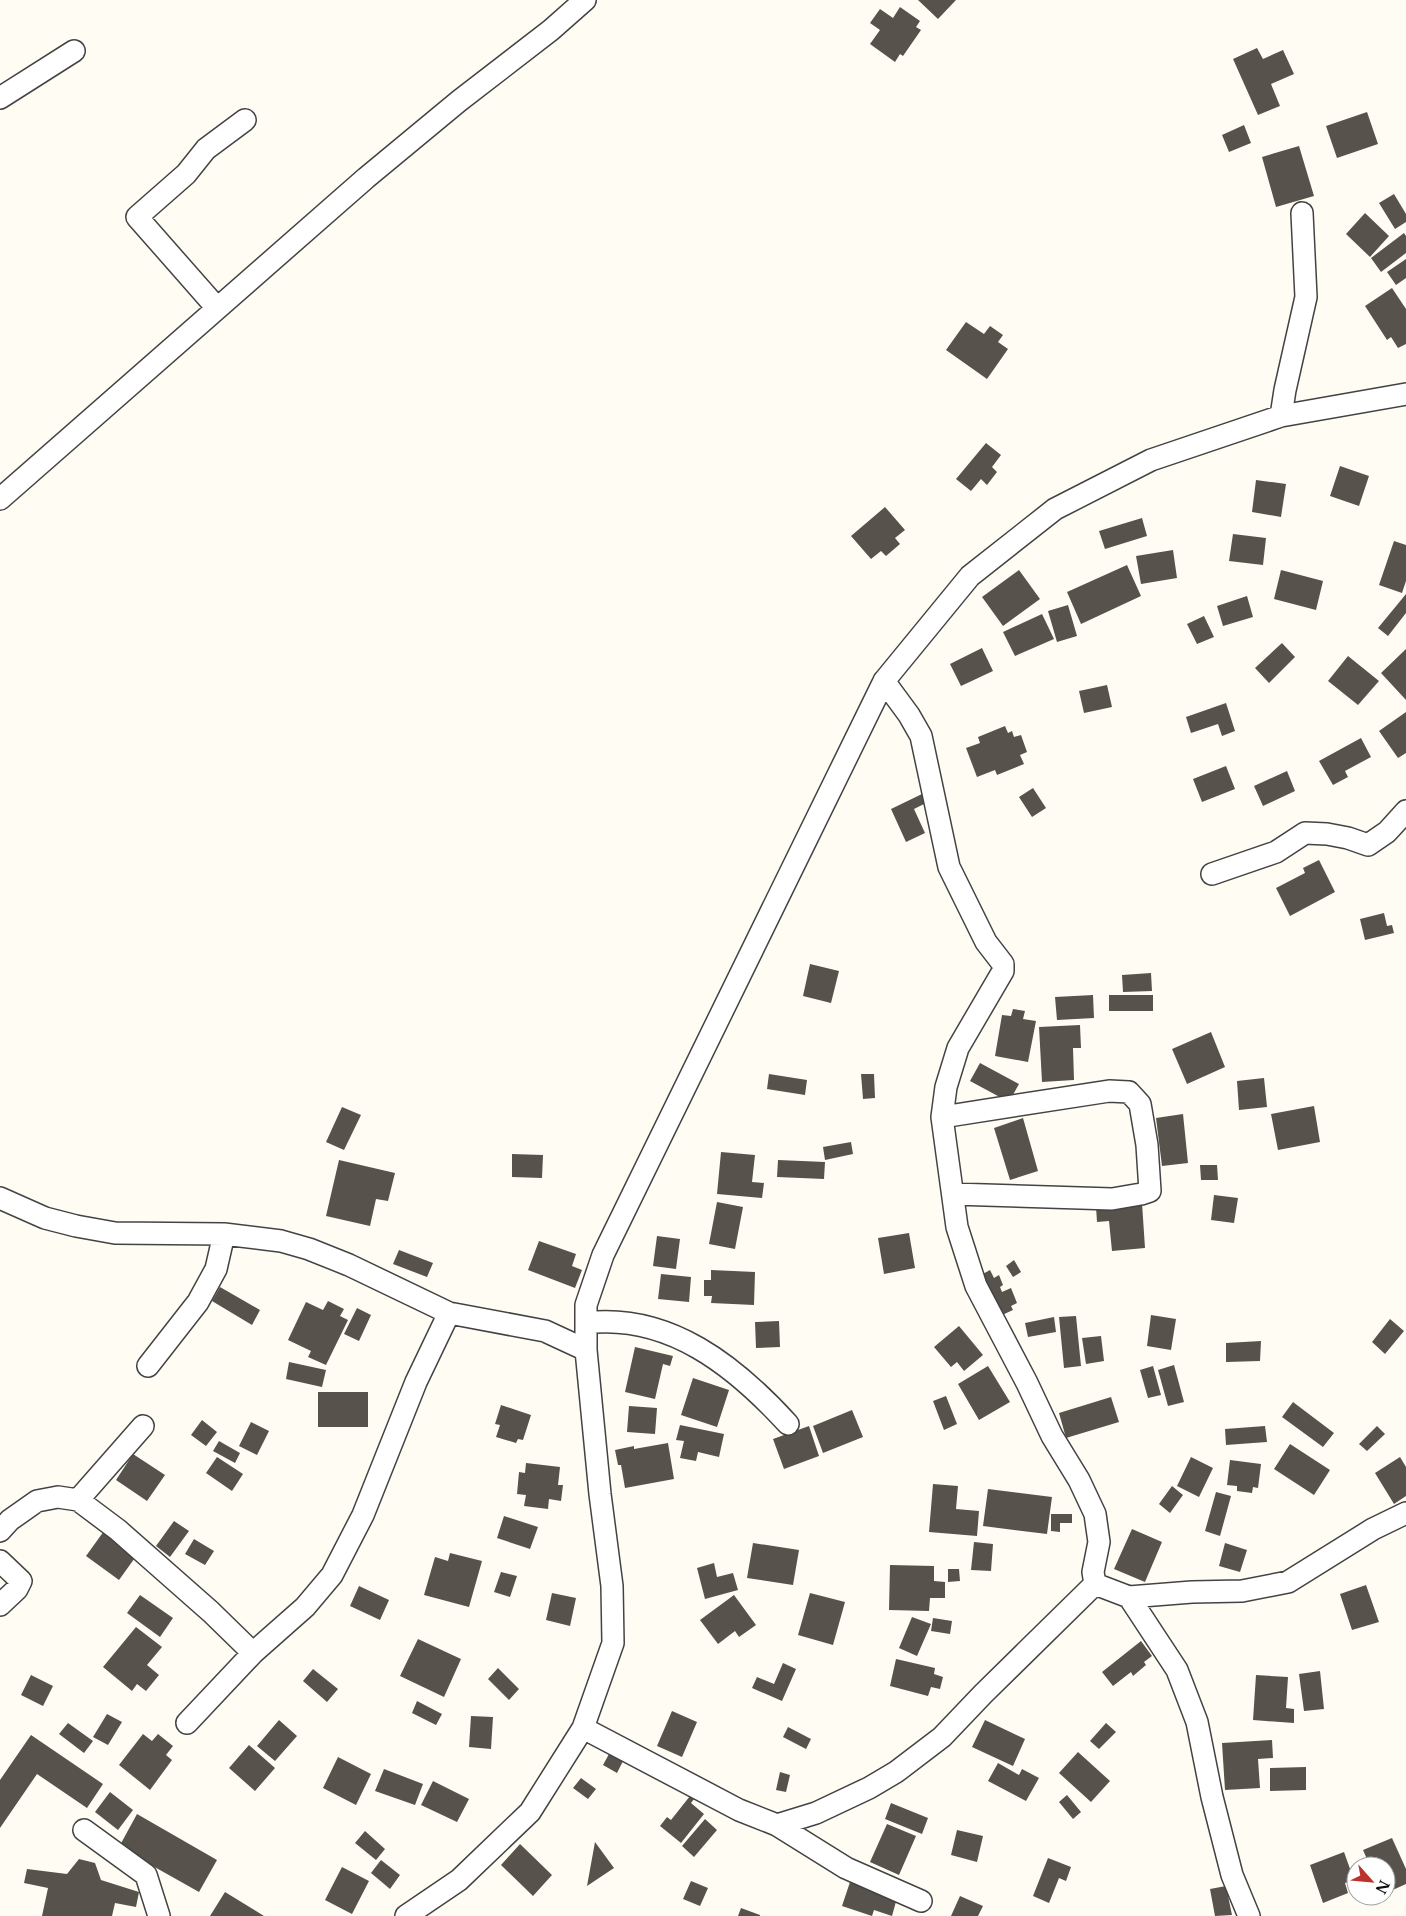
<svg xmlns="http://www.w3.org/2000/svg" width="1406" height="1916" font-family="'Libre Baskerville',serif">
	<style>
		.building { fill: #58524d }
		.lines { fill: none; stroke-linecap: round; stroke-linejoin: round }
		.street-casing { stroke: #434343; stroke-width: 24 }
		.street { stroke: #fff; stroke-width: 21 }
	</style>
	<rect width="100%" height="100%" fill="#fffdf3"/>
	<path class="building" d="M 918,0 L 956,0 L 938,19 Z
		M 900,7 L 920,21 L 916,27 L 921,30 L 903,56 L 900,54 L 895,62 L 870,44 L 880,30 L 870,23 L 880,9 L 893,18 Z
		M 1257,48 L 1263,59 L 1283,50 L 1294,74 L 1271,84 L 1280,106 L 1258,115 L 1233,59 Z
		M 1367,112 L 1378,144 L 1337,158 L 1326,126 Z
		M 1244,125 L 1251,143 L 1229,152 L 1222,135 Z
		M 1299,146 L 1314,196 L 1276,207 L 1262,157 Z
		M 1394,194 L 1406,214 L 1406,222 L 1395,229 L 1379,203 Z
		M 1365,213 L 1389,236 L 1370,257 L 1346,234 Z
		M 1404,233 L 1406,236 L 1406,253 L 1381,272 L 1371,258 Z
		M 1406,259 L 1406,278 L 1396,285 L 1387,272 Z
		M 1392,288 L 1406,309 L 1406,344 L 1398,348 L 1391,337 L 1387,340 L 1365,306 Z
		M 966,322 L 984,334 L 990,326 L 1003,335 L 998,342 L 1008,349 L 987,379 L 946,350 Z
		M 986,443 L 1001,455 L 992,467 L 997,472 L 987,485 L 981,479 L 971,491 L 956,479 Z
		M 1340,466 L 1369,476 L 1359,506 L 1330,496 Z
		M 1256,480 L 1286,484 L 1281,517 L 1252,512 Z
		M 885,507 L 905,530 L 895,538 L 900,544 L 886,556 L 881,551 L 871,559 L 851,536 Z
		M 1142,518 L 1147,536 L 1105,549 L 1099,531 Z
		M 1233,534 L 1266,538 L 1263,565 L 1229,561 Z
		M 1394,541 L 1406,545 L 1406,581 L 1402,593 L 1379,585 Z
		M 1173,550 L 1177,578 L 1141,584 L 1136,556 Z
		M 1127,565 L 1141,596 L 1081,624 L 1067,592 Z
		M 1019,570 L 1040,599 L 1003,626 L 982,597 Z
		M 1281,570 L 1323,581 L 1316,610 L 1274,599 Z
		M 1406,594 L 1406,613 L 1388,636 L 1378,628 Z
		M 1247,596 L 1253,617 L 1223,626 L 1217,606 Z
		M 1068,605 L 1077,636 L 1057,642 L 1048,611 Z
		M 1042,614 L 1054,639 L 1015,656 L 1003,632 Z
		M 1204,616 L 1214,637 L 1197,644 L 1187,624 Z
		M 1282,643 L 1295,657 L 1269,683 L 1255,668 Z
		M 982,648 L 993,671 L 961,686 L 950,664 Z
		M 1406,649 L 1406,700 L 1381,673 Z
		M 1348,656 L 1379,681 L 1358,705 L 1328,681 Z
		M 1107,685 L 1112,707 L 1084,713 L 1079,691 Z
		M 1226,703 L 1235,731 L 1222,736 L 1218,724 L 1191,733 L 1186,717 Z
		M 1406,712 L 1406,753 L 1398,758 L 1379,731 Z
		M 1005,726 L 1008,733 L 1012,731 L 1014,737 L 1021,735 L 1027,752 L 1020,755 L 1024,764 L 997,775 L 995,770 L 977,777 L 966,748 L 980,743 L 978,737 Z
		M 1361,738 L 1371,757 L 1345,771 L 1348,777 L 1333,785 L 1319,761 Z
		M 1226,766 L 1235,789 L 1202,802 L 1193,779 Z
		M 1287,771 L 1295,791 L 1263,806 L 1254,786 Z
		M 1033,788 L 1046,808 L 1032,817 L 1019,797 Z
		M 922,794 L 926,803 L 914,809 L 925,833 L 906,842 L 891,809 Z
		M 1319,860 L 1335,892 L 1290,916 L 1276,888 L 1305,873 L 1303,868 Z
		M 1384,913 L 1387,926 L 1392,925 L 1394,933 L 1365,940 L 1360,919 Z
		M 810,964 L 839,971 L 831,1003 L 803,996 Z
		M 1151,973 L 1152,991 L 1123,992 L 1122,975 Z
		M 1093,995 L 1094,1018 L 1057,1020 L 1055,997 Z
		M 1109,995 L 1153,995 L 1153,1011 L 1109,1011 Z
		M 1013,1009 L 1025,1011 L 1023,1019 L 1036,1021 L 1028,1062 L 995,1056 L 1002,1015 L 1011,1016 Z
		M 1080,1025 L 1081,1048 L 1073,1048 L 1074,1080 L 1042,1082 L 1039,1027 Z
		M 1211,1032 L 1225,1067 L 1187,1084 L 1172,1049 Z
		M 980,1063 L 1019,1084 L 1009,1102 L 970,1081 Z
		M 769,1074 L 807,1080 L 805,1095 L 767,1089 Z
		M 861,1074 L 874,1074 L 875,1098 L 863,1099 Z
		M 1264,1078 L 1267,1107 L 1239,1110 L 1237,1081 Z
		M 1314,1106 L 1320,1142 L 1278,1150 L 1271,1114 Z
		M 342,1107 L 361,1115 L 344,1150 L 326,1142 Z
		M 1183,1114 L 1188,1163 L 1162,1166 L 1156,1118 Z
		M 1023,1118 L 1038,1171 L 1010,1180 L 994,1128 Z
		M 851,1142 L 853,1154 L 825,1160 L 823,1147 Z
		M 721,1152 L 755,1155 L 752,1182 L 764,1183 L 762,1198 L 717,1194 Z
		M 512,1154 L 543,1155 L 542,1178 L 512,1177 Z
		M 339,1160 L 395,1173 L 388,1201 L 376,1199 L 370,1226 L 326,1216 Z
		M 778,1160 L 825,1162 L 824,1179 L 777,1177 Z
		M 1200,1165 L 1217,1165 L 1218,1180 L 1201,1180 Z
		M 1214,1195 L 1238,1198 L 1234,1223 L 1211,1220 Z
		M 717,1202 L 743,1207 L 735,1249 L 709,1244 Z
		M 1142,1203 L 1145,1248 L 1112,1251 L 1109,1221 L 1097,1222 L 1096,1207 Z
		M 909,1233 L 915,1268 L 884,1274 L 878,1238 Z
		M 657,1236 L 680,1239 L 676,1269 L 653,1266 Z
		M 539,1241 L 576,1254 L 572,1266 L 582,1270 L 575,1288 L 528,1270 Z
		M 399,1250 L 433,1263 L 427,1277 L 393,1264 Z
		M 1014,1260 L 1021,1272 L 1013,1277 L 1006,1266 Z
		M 711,1270 L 755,1272 L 754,1305 L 711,1303 L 712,1296 L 704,1296 L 704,1280 L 711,1280 Z
		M 990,1270 L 994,1278 L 999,1275 L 1003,1285 L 1000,1287 L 1002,1292 L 1011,1288 L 1017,1303 L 1011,1306 L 1013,1310 L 1000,1316 L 981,1275 Z
		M 661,1274 L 691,1277 L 689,1302 L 658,1299 Z
		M 220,1287 L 260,1310 L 252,1325 L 212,1301 Z
		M 328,1301 L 344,1309 L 340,1316 L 348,1320 L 326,1365 L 308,1357 L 311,1351 L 288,1340 L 306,1302 L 323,1310 Z
		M 357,1308 L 371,1315 L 359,1341 L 344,1334 Z
		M 1151,1315 L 1176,1319 L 1171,1350 L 1147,1346 Z
		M 1076,1316 L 1081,1366 L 1064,1368 L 1059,1317 Z
		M 1054,1317 L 1056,1332 L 1028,1337 L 1025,1323 Z
		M 1390,1319 L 1404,1331 L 1385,1354 L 1372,1342 Z
		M 779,1321 L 780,1347 L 756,1348 L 755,1322 Z
		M 959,1326 L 983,1355 L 964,1371 L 957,1362 L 951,1367 L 934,1347 Z
		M 1101,1336 L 1104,1361 L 1086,1364 L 1082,1338 Z
		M 1261,1341 L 1260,1361 L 1226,1362 L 1226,1343 Z
		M 635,1347 L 673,1356 L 670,1366 L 663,1364 L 655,1399 L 625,1392 Z
		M 289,1362 L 326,1370 L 322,1387 L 286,1379 Z
		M 1174,1365 L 1184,1402 L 1168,1406 L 1158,1370 Z
		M 988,1366 L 1010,1402 L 979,1420 L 958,1384 Z
		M 1153,1366 L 1161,1395 L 1148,1398 L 1140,1370 Z
		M 693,1378 L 729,1390 L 717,1427 L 681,1415 Z
		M 318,1392 L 368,1392 L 368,1427 L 318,1427 Z
		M 946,1396 L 957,1424 L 944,1430 L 933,1401 Z
		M 1111,1397 L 1119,1422 L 1066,1438 L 1059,1413 Z
		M 1293,1402 L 1334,1433 L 1323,1447 L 1282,1417 Z
		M 501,1405 L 531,1415 L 523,1440 L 518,1439 L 516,1443 L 496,1437 L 500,1425 L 495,1424 Z
		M 629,1406 L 657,1408 L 655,1434 L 627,1432 Z
		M 852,1410 L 863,1437 L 823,1453 L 813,1426 Z
		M 202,1420 L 217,1432 L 206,1446 L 191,1435 Z
		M 251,1422 L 269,1431 L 257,1455 L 239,1446 Z
		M 680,1425 L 724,1434 L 719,1457 L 698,1452 L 696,1461 L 680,1458 L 684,1441 L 676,1440 Z
		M 809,1426 L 819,1456 L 784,1469 L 773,1439 Z
		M 1265,1426 L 1267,1442 L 1226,1445 L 1225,1429 Z
		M 1377,1426 L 1385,1434 L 1367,1451 L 1359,1444 Z
		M 219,1441 L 240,1453 L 235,1463 L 213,1451 Z
		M 668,1443 L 674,1479 L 625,1488 L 621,1465 L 618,1465 L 615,1450 L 634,1446 L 634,1449 Z
		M 1290,1444 L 1330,1470 L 1314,1495 L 1274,1469 Z
		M 133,1454 L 165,1475 L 147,1501 L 116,1480 Z
		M 217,1457 L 243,1474 L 232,1491 L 206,1473 Z
		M 1191,1457 L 1213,1468 L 1199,1497 L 1177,1486 Z
		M 1400,1457 L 1406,1467 L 1406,1496 L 1394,1504 L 1375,1473 Z
		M 1230,1460 L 1261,1464 L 1258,1488 L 1253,1487 L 1252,1493 L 1237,1491 L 1237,1486 L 1227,1485 Z
		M 526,1463 L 560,1467 L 558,1485 L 563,1485 L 561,1501 L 549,1499 L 548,1509 L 524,1506 L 526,1495 L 517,1494 L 519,1472 L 525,1473 Z
		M 933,1484 L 958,1486 L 956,1509 L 979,1511 L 977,1536 L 929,1532 Z
		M 1172,1486 L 1183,1495 L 1170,1513 L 1159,1504 Z
		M 988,1489 L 1052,1497 L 1047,1534 L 983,1526 Z
		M 1216,1492 L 1231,1496 L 1220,1536 L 1205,1531 Z
		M 1051,1514 L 1072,1514 L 1072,1523 L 1060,1523 L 1060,1532 L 1051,1531 Z
		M 504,1516 L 538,1527 L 530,1549 L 497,1538 Z
		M 174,1521 L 189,1531 L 170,1557 L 156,1546 Z
		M 1132,1529 L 1162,1542 L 1145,1582 L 1114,1569 Z
		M 104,1531 L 137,1555 L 119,1580 L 86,1556 Z
		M 194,1539 L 214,1551 L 205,1565 L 185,1554 Z
		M 974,1542 L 993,1544 L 991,1571 L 971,1570 Z
		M 753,1543 L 799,1550 L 793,1585 L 747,1578 Z
		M 1225,1543 L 1247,1550 L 1240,1572 L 1219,1566 Z
		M 450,1553 L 482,1561 L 469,1607 L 424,1595 L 435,1557 L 448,1561 Z
		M 714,1563 L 717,1577 L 733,1573 L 738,1590 L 705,1599 L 697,1568 Z
		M 890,1565 L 934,1566 L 934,1581 L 945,1582 L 945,1598 L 930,1598 L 929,1611 L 889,1610 Z
		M 948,1569 L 959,1569 L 960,1581 L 948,1582 Z
		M 501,1572 L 517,1576 L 510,1597 L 494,1592 Z
		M 1366,1585 L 1379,1622 L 1352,1630 L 1340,1594 Z
		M 359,1586 L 389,1600 L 380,1620 L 350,1606 Z
		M 552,1593 L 576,1598 L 570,1626 L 546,1620 Z
		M 810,1593 L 845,1602 L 833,1645 L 798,1635 Z
		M 140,1595 L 173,1618 L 160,1637 L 127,1613 Z
		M 734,1595 L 756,1625 L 739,1637 L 735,1631 L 718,1644 L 700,1620 Z
		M 912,1617 L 931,1624 L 917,1656 L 899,1648 Z
		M 933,1618 L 952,1621 L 950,1634 L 931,1631 Z
		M 136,1627 L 162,1647 L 147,1665 L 159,1675 L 146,1691 L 137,1684 L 132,1691 L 103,1667 Z
		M 418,1639 L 461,1659 L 444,1697 L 400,1676 Z
		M 1141,1641 L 1152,1656 L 1144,1662 L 1146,1665 L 1133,1676 L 1131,1672 L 1113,1686 L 1102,1672 Z
		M 896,1659 L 935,1668 L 934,1674 L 943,1677 L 940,1689 L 931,1687 L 928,1696 L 890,1686 Z
		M 783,1663 L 796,1669 L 782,1701 L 752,1688 L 757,1677 L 774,1684 Z
		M 498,1668 L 519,1689 L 509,1700 L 488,1679 Z
		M 313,1669 L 338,1689 L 327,1702 L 303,1681 Z
		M 1320,1671 L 1324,1709 L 1304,1711 L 1299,1674 Z
		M 31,1675 L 53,1686 L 43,1706 L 21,1695 Z
		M 1256,1675 L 1288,1677 L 1286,1708 L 1294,1709 L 1294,1723 L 1253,1720 Z
		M 417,1701 L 442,1714 L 436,1725 L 412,1713 Z
		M 672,1711 L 697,1722 L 682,1757 L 657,1746 Z
		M 107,1714 L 122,1722 L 108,1745 L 93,1737 Z
		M 471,1716 L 493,1717 L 491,1749 L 469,1747 Z
		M 279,1720 L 297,1736 L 275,1761 L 257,1746 Z
		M 985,1720 L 1025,1739 L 1013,1766 L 972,1747 Z
		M 68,1723 L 93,1741 L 84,1753 L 59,1734 Z
		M 1106,1723 L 1116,1732 L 1099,1749 L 1090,1741 Z
		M 788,1727 L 811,1739 L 806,1749 L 783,1737 Z
		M 143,1734 L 152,1741 L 158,1734 L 173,1746 L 166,1755 L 172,1760 L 150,1790 L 119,1765 Z
		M 31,1735 L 103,1784 L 87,1808 L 37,1774 L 0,1828 L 0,1780 Z
		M 1272,1740 L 1273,1758 L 1258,1759 L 1260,1788 L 1225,1790 L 1222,1743 Z
		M 249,1745 L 275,1768 L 255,1791 L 229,1768 Z
		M 1078,1752 L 1110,1781 L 1091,1802 L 1059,1773 Z
		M 609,1754 L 623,1761 L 617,1773 L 603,1765 Z
		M 338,1757 L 371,1774 L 356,1805 L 323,1788 Z
		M 998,1763 L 1019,1775 L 1022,1769 L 1039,1778 L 1026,1801 L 988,1781 Z
		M 1306,1767 L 1306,1790 L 1270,1791 L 1270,1768 Z
		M 384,1769 L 423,1784 L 415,1805 L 375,1791 Z
		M 780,1772 L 790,1775 L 786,1792 L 776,1790 Z
		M 581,1778 L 596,1789 L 588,1799 L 573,1788 Z
		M 433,1781 L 469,1799 L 457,1822 L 421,1805 Z
		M 110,1792 L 133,1810 L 118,1830 L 95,1812 Z
		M 1067,1795 L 1081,1812 L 1073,1819 L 1059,1802 Z
		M 690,1796 L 694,1799 L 691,1803 L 704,1814 L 681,1843 L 660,1826 L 667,1817 L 671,1820 Z
		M 891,1803 L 928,1818 L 922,1834 L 885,1819 Z
		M 137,1814 L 217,1860 L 199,1892 L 119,1847 Z
		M 705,1819 L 717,1830 L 694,1857 L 682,1846 Z
		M 887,1824 L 916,1836 L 899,1875 L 870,1862 Z
		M 957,1830 L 983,1836 L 977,1862 L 951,1855 Z
		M 365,1831 L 385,1849 L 376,1860 L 355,1843 Z
		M 1392,1838 L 1406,1869 L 1406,1884 L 1386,1893 L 1386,1866 L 1370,1866 L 1363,1850 Z
		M 595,1842 L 614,1868 L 587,1886 Z
		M 520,1844 L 552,1875 L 533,1896 L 501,1865 Z
		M 1344,1852 L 1354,1880 L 1345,1883 L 1348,1893 L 1323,1903 L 1310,1865 Z
		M 1048,1858 L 1071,1867 L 1066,1881 L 1059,1878 L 1049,1903 L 1033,1896 Z
		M 79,1859 L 95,1863 L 101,1880 L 139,1892 L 136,1907 L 115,1903 L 112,1916 L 42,1916 L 48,1888 L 24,1883 L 27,1869 L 67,1874 Z
		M 381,1860 L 400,1875 L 390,1889 L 371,1873 Z
		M 342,1867 L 369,1881 L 352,1914 L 325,1900 Z
		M 691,1881 L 708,1888 L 700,1906 L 683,1899 Z
		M 850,1882 L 897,1898 L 892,1916 L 874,1910 L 872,1916 L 842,1906 Z
		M 1226,1886 L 1232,1915 L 1215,1916 L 1210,1889 Z
		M 225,1892 L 264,1916 L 210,1916 Z
		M 960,1896 L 983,1906 L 978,1916 L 951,1916 Z
		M 741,1908 L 760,1915 L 760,1916 L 738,1916 Z"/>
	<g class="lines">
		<g class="street-casing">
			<path id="street" d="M 0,98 L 74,51
				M 217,308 L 137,217 L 186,174 L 206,149 L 245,120
				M 1281,416 L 1285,390 L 1306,297 L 1302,213
				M 0,499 L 366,178 L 459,101 L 551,30 L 585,0
				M 884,681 L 909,715 L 921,736 L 949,867 L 986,942 L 1003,964 L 1003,971 L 958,1048 L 946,1087 L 942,1117 L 957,1227 L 976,1286 L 1027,1383 L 1052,1436 L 1079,1480 L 1095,1514 L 1099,1542 L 1093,1572 L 1095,1584 L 1129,1597 L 1177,1670 L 1197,1722 L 1212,1797 L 1232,1875 L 1249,1916
				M 1212,874 L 1276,852 L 1305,833 L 1327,834 L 1348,838 L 1368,845 L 1387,832 L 1406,811
				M 942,1117 L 1109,1091 L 1129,1092 L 1140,1104 L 1147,1145 L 1150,1191 L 1141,1194 L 1112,1199 L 953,1194
				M 0,1198 L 45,1218 L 76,1226 L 115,1233 L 224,1234 L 281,1241 L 309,1249 L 349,1265 L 449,1313 L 545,1331 L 586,1350
				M 586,1323 C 669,1313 735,1366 788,1424
				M 148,1366 L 198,1302 L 216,1269 L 224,1234
				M 78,1500 L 143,1426
				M 0,1531 L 10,1520 L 37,1501 L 58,1497 L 78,1500 L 118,1530 L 211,1612 L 253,1653
				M 0,1561 L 21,1581 L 17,1589 L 0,1605
				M 1129,1597 L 1192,1592 L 1242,1591 L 1288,1582 L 1373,1529 L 1406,1513
				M 187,1723 L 253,1653 L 305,1607 L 332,1575 L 363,1515 L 416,1382 L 449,1313
				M 583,1728 L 739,1810 L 777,1825 L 816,1813 L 869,1788 L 896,1772 L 942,1737 L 983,1694 L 1095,1584
				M 777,1825 L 846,1868 L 921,1901
				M 84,1830 L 146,1875 L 159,1916
				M 406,1916 L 459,1880 L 530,1812 L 583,1728 L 613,1643 L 612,1586 L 600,1494 L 586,1350 L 586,1305 L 603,1255 L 884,681 L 970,576 L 1055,509 L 1151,460 L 1281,416 L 1406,394"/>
		</g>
		<use href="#street" class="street"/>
	</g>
	<g transform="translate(1371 1881) rotate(117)"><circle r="24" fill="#ffffff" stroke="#9f9f9f"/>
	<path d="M0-4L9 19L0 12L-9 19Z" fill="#bc322c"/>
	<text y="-8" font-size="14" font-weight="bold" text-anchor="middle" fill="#101010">N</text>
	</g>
</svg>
